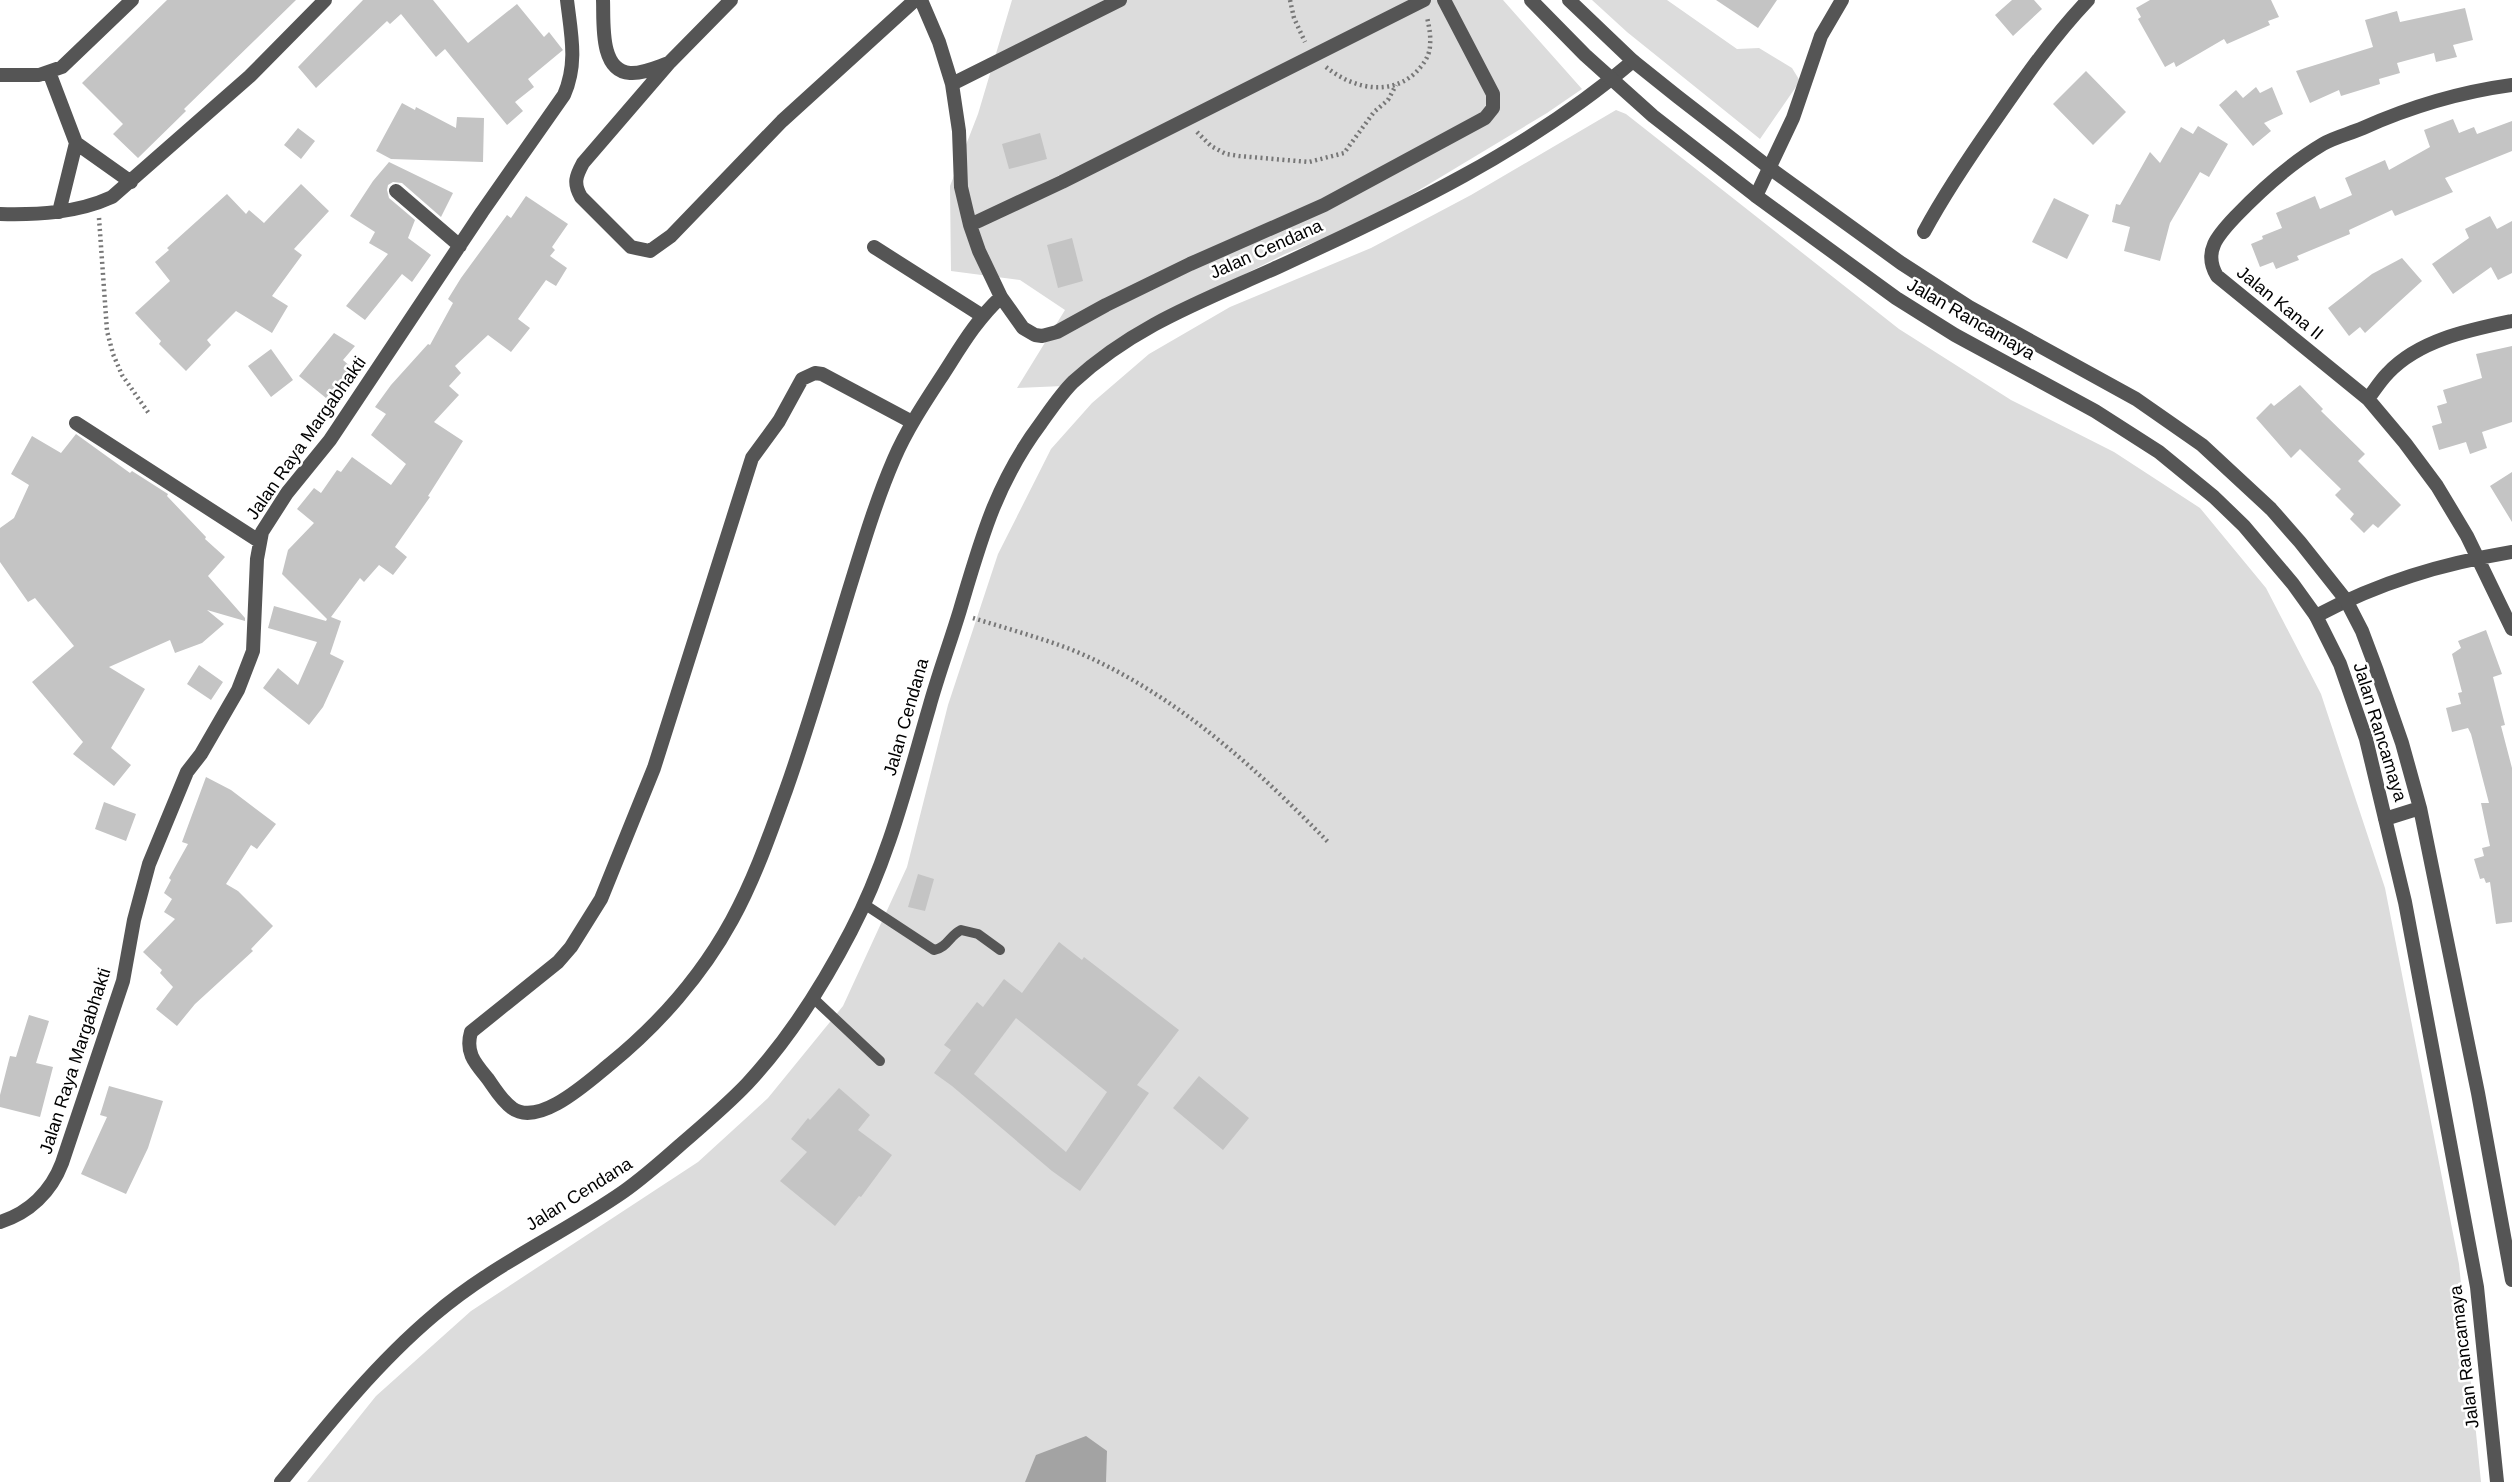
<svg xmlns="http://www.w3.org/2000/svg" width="2512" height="1482" font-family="Helvetica,sans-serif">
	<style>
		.green { fill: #dcdcdc }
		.water { fill: #a3a3a3 }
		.building { fill: #c4c4c4; fill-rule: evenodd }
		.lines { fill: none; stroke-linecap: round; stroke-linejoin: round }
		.path { stroke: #777; stroke-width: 4.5; stroke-dasharray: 2 3.5; stroke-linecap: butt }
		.service { stroke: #555; stroke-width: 10 }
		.minor { stroke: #555; stroke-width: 14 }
		.tertiary { stroke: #555; stroke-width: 14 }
		.labels { text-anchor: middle; stroke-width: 5; stroke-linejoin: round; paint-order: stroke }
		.street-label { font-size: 18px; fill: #000; stroke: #fff }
	</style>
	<rect width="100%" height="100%" fill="#fff"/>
	<path class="green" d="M 1012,0 L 1503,0 L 1582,89 L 1547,113 L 1371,219 L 1285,254 L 1209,292 L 1063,386 L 1017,388 L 1065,310 L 1020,280 L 951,271 L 950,186 L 978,114 Z
		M 1592,0 L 1667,0 L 1737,49 L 1759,48 L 1792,68 L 1800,81 L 1760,139 L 1627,32 Z
		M 1616,110 L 1626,114 L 1899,329 L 2011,400 L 2114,452 L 2200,508 L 2266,588 L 2321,694 L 2385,888 L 2459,1264 L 2481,1482 L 307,1482 L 376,1396 L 471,1311 L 698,1162 L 768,1098 L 843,1006 L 907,867 L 948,705 L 998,554 L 1051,449 L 1092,403 L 1149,354 L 1230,307 L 1371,248 L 1471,195 Z"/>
	<path class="water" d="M 1086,1436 L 1107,1451 L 1106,1482 L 1025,1482 L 1036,1455 Z"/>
	<path class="building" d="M 167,0 L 296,0 L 184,109 L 186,111 L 138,158 L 113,134 L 123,124 L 82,83 Z
		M 363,0 L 433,0 L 468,43 L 517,4 L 544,37 L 549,32 L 563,50 L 528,79 L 534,87 L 515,102 L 523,111 L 507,125 L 445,49 L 436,57 L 401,14 L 390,24 L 387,21 L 316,88 L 298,67 Z
		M 1716,0 L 1777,0 L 1758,28 Z
		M 2012,0 L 2034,0 L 2042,9 L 2013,36 L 1995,15 Z
		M 2150,0 L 2271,0 L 2279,17 L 2268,21 L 2270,25 L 2227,44 L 2224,39 L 2176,67 L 2174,62 L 2165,67 L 2138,19 L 2141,17 L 2136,8 Z
		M 2465,8 L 2473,40 L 2453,45 L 2457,57 L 2436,62 L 2434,53 L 2397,63 L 2400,73 L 2379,79 L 2380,84 L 2341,96 L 2339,90 L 2310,103 L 2296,71 L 2373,47 L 2365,20 L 2397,11 L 2400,22 Z
		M 2086,71 L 2126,112 L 2093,145 L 2053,104 Z
		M 2256,87 L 2260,93 L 2272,87 L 2283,114 L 2264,123 L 2271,131 L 2253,146 L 2219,105 L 2236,90 L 2243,98 Z
		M 402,103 L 415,110 L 416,107 L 456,128 L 457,117 L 484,118 L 483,162 L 391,159 L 376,151 Z
		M 2453,119 L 2459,133 L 2474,127 L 2477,134 L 2512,121 L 2512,151 L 2445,178 L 2453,192 L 2395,216 L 2392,210 L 2349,230 L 2350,234 L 2297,256 L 2299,260 L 2276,269 L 2273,262 L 2260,267 L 2251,244 L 2263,239 L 2262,236 L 2282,228 L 2276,213 L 2315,196 L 2320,209 L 2352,195 L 2345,178 L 2385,160 L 2389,170 L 2430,147 L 2424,130 Z
		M 2198,126 L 2228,144 L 2209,177 L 2200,172 L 2170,223 L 2160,261 L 2124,251 L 2130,227 L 2112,222 L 2116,204 L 2120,205 L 2150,152 L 2160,163 L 2181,127 L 2193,134 Z
		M 298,128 L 315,141 L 301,159 L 284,145 Z
		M 1040,133 L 1047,159 L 1009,169 L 1002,144 Z
		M 389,162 L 453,193 L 441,217 L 402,183 L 393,182 L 388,185 L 387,190 L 389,198 L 415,220 L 408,238 L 431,255 L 412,282 L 402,274 L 365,320 L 346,306 L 388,254 L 369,243 L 375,232 L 350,216 L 373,181 Z
		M 301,184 L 329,211 L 294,249 L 302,255 L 272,296 L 288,306 L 272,333 L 236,311 L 207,340 L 211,345 L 186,371 L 159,344 L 161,341 L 135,313 L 170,281 L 155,262 L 169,250 L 167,248 L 227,194 L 246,214 L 249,210 L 264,223 Z
		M 526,196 L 568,224 L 552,247 L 555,250 L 550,256 L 567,268 L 556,286 L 546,280 L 518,319 L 530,328 L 511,352 L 488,335 L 455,366 L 461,373 L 449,386 L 459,395 L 434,422 L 463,441 L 428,496 L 430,497 L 395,547 L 407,557 L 393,575 L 379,565 L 364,582 L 360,578 L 331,617 L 341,621 L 330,654 L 344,661 L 323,707 L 309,725 L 263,688 L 278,668 L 298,685 L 317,642 L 268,628 L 274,606 L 326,621 L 327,619 L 282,574 L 288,550 L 314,523 L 297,509 L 314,488 L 321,493 L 337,470 L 341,472 L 352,457 L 391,485 L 406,464 L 371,435 L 386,414 L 375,407 L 391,385 L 428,344 L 430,345 L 453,303 L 448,299 L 461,278 L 507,215 L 511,218 Z
		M 2054,198 L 2089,215 L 2067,259 L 2032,242 Z
		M 2490,216 L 2497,229 L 2512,221 L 2512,273 L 2498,280 L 2491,267 L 2453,294 L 2432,264 L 2469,238 L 2465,229 Z
		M 1072,238 L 1083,281 L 1058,288 L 1047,245 Z
		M 2402,258 L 2422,281 L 2365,333 L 2360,327 L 2349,336 L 2328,308 L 2372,274 Z
		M 334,333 L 355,346 L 343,360 L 351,367 L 326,398 L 299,376 Z
		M 2512,346 L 2512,422 L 2482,432 L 2487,448 L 2470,454 L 2466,442 L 2439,450 L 2432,426 L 2442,423 L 2437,406 L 2447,403 L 2443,390 L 2482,378 L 2476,354 Z
		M 271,349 L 293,380 L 271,397 L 248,366 Z
		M 2300,385 L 2323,409 L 2321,411 L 2365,454 L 2358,461 L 2401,505 L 2378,528 L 2373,524 L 2364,533 L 2350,519 L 2354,514 L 2335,495 L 2341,489 L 2300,449 L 2291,458 L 2256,418 L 2271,403 L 2274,406 Z
		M 76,434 L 130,473 L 132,471 L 168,494 L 167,496 L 206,537 L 205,539 L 225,557 L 208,576 L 245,618 L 245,621 L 207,610 L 224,624 L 202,643 L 175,653 L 170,640 L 109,667 L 145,689 L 111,748 L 131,765 L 114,786 L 73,754 L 83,742 L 32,682 L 74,646 L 35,598 L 28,602 L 0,562 L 0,528 L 14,518 L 29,485 L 11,474 L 32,436 L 61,453 Z
		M 2512,472 L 2512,522 L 2490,486 Z
		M 2486,630 L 2502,674 L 2493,677 L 2505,725 L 2501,726 L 2512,768 L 2512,922 L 2496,924 L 2490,882 L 2486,883 L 2484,878 L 2480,879 L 2474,859 L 2484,856 L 2482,848 L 2490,846 L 2481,803 L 2489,803 L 2471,734 L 2468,728 L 2452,732 L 2446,708 L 2461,704 L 2458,693 L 2462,692 L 2452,654 L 2461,648 L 2458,641 Z
		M 199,665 L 223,682 L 211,700 L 187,684 Z
		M 206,777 L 231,790 L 276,824 L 257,849 L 251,845 L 226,884 L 238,891 L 273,926 L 251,949 L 253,951 L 195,1004 L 177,1026 L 156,1009 L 173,987 L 160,973 L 162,970 L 143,952 L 175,919 L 164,912 L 172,899 L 164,893 L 171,880 L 169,878 L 188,844 L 182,842 Z
		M 104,802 L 136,814 L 126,841 L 95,829 Z
		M 918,874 L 934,879 L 925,911 L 908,907 Z
		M 1059,942 L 1082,960 L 1084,957 L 1179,1030 L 1137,1085 L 1149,1093 L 1080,1191 L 1052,1171 L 952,1086 L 934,1073 L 951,1050 L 944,1045 L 977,1002 L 983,1007 L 1004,979 L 1022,993 ZM 1016,1018 L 1107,1092 L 1066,1152 L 974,1074 Z
		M 29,1015 L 49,1021 L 36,1063 L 53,1067 L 40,1117 L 0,1107 L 0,1095 L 10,1056 L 16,1057 Z
		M 1199,1076 L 1249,1118 L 1223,1150 L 1173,1108 Z
		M 109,1086 L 163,1101 L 148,1148 L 126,1194 L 81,1174 L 107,1117 L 100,1115 Z
		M 839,1088 L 870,1115 L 858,1130 L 892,1155 L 861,1197 L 859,1196 L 835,1226 L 780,1181 L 807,1152 L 791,1139 L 808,1118 L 810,1120 Z"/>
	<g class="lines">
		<path class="path" d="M 1290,0 L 1294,18 L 1305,42
			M 1326,67 C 1353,89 1393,98 1419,69 C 1425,62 1430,54 1430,45 C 1431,36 1429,26 1427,17
			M 1197,132 L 1211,146 L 1226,154 L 1239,156 L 1309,162 L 1344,153 L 1374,112 L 1388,100 L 1396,85
			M 99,218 L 107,331 L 113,354 L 122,375 L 150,415
			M 973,618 C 1005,628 1038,637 1070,649 C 1172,691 1253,765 1329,843"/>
		<path class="service" d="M 864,904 L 934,950 C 947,948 950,935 961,930 L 978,934 L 1000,950
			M 813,998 L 880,1061"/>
		<path class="minor" d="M 603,0 C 604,21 599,71 630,73 C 643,74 657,67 669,63
			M 731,0 L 670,62 L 583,163 C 576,176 573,183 581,197 L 631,247 L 650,251 L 671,236 L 782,121 L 915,0
			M 921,0 L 939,42 L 952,84 L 959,131 L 961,187 L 970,225 L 979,251 L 1001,297 L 1023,328 L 1035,335 L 1042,336 L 1057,332 L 1106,305 L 1190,264 L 1324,205 L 1485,118 L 1493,108 L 1493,94 L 1444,0
			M 49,72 L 76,143 L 131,182
			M 0,75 L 39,75 L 62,67 L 132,0
			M 952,84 L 1120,0
			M 2512,85 C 2460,92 2410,107 2363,128 C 2349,134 2335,137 2323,144 C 2291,163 2261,190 2236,216 C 2219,234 2202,251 2217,276 L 2368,399 L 2405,443 L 2437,486 L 2467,536 L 2512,629
			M 396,191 L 460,246
			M 1756,196 L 1793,118 L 1821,36 L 1842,0
			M 59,212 L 76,143
			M 0,214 C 38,215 77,213 112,197 L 250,76 L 325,0
			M 970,225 L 1062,182 L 1424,0
			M 1924,232 C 1945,193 1970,156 1996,119 C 2025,77 2053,37 2088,0
			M 874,247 L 981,315
			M 2368,399 C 2374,391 2380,381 2388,373 C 2419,340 2469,330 2512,321
			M 912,422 L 822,374 L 815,373 L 802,379 L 779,421 L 752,458 L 654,768 L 601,899 L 571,947 L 558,962 L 471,1032 C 465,1053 475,1063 488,1079 C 495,1089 502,1101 512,1108 C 539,1128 589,1081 610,1064 C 658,1025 702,975 732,920 C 755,878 770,834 786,790 C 809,725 828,659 848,593 C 862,548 875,503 894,459 C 906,431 923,405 940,379 C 959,350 975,321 1001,297
			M 76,423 L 259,541
			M 2316,616 C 2380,582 2441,564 2512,552
			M 0,1222 C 29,1213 51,1192 62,1163 L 123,981 L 134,920 L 149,864 L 187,772 L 201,754 L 238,690 L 253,651 L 257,559 L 262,532 L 287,493 L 330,440 L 482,212 L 564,95 C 578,63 571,34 567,0
			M 281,1482 C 328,1424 377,1363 434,1315 C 492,1265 561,1235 623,1192 C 643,1178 661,1162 679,1146 C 702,1126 726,1106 747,1084 C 789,1039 823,985 851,931 C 888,861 907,783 929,708 C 938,675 950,643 960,610 C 981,539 996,483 1041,423 C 1051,409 1061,394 1073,382 C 1135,325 1203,301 1278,267 C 1402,210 1529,150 1633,61"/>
		<path class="tertiary" d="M 1531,0 L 1585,55 L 1653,116 L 1756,196 L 1896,298 L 1955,335 L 2095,411 L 2159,452 L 2214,497 L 2244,526 L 2293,584 L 2316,616 L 2340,664 L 2366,739 L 2405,902 L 2477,1287 L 2497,1482
			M 1569,0 L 1633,61 L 1678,97 L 1771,169 L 1901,263 L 1969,307 L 2136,399 L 2202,445 L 2271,509 L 2300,542 L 2346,600 L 2362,631 L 2377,671 L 2402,743 L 2420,808 L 2478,1093 L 2512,1280
			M 2385,819 L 2420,808"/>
	</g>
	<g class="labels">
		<g class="street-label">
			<text transform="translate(1266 249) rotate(-24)" y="6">Jalan Cendana</text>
			<text transform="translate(2280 303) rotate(39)" y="6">Jalan Kana II</text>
			<text transform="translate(1971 319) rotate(30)" y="6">Jalan Rancamaya</text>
			<text transform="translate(306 438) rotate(-55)" y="6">Jalan Raya Margabhakti</text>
			<text transform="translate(906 717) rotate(-74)" y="6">Jalan Cendana</text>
			<text transform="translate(2380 732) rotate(73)" y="6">Jalan Rancamaya</text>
			<text transform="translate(75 1061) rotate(-72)" y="6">Jalan Raya Margabhakti</text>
			<text transform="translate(579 1194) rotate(-32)" y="6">Jalan Cendana</text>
			<text transform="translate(2464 1357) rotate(-97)" y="6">Jalan Rancamaya</text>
		</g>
	</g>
</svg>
